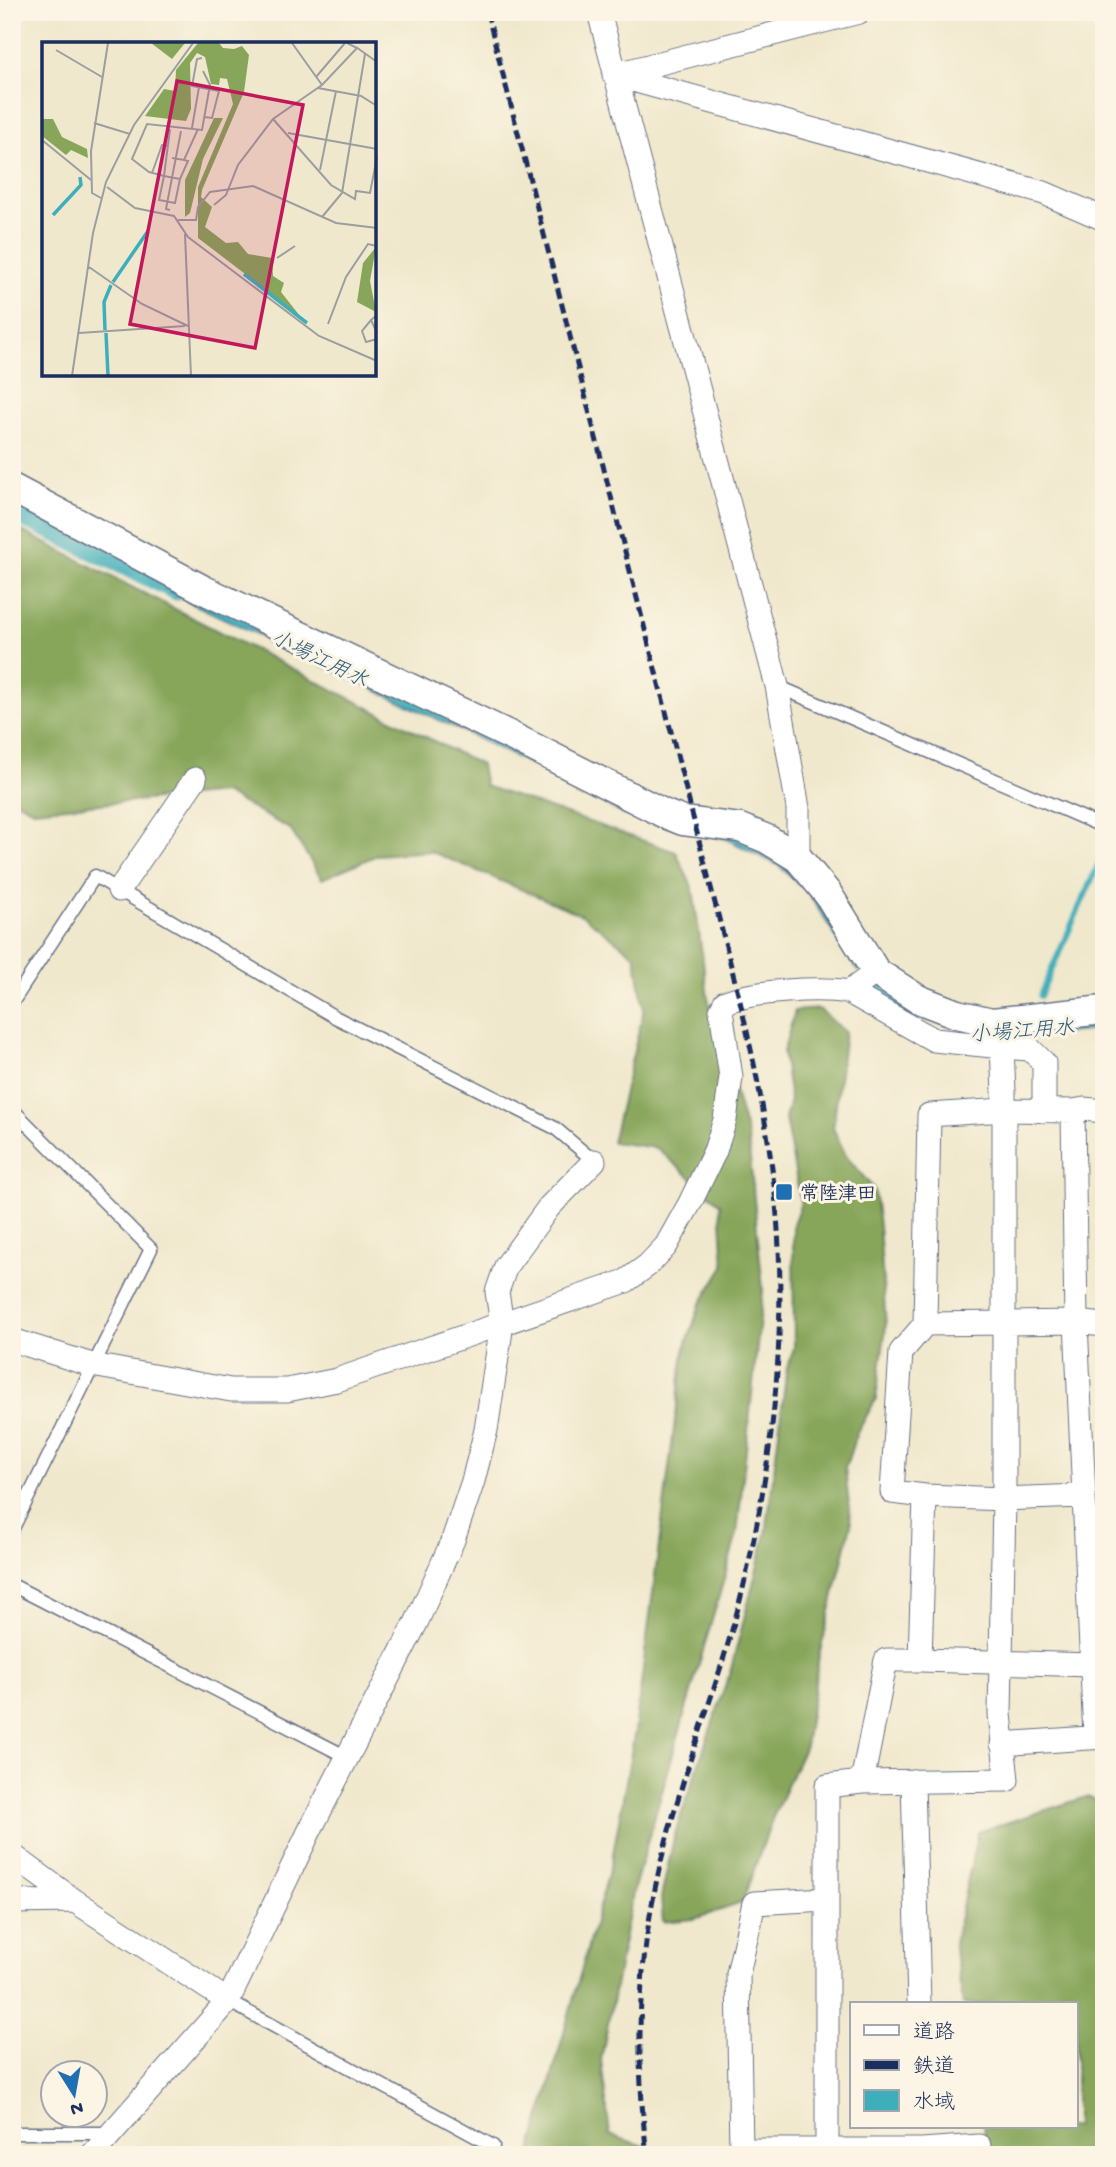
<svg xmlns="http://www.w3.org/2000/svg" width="1116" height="2167" font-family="'Gochi Hand','Klee One',sans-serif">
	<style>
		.forest { fill: #87a65a; stroke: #516a5c; stroke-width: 2 }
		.water { fill: #3faebb; stroke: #2d6e8c; stroke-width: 2 }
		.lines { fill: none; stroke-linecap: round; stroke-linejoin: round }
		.stream { stroke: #3faebb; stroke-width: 6 }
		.canal { stroke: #3faebb; stroke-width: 21 }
		.service-casing { stroke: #667084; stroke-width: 15 }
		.minor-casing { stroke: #667084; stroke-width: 25 }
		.tertiary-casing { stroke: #667084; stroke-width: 31 }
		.service { stroke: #fff; stroke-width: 12 }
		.minor { stroke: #fff; stroke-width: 23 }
		.tertiary { stroke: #fff; stroke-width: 28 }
		.rail { stroke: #1b2f5e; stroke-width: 5; stroke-dasharray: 10 5; stroke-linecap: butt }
		.poi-dot { fill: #1f6fb2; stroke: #fcf5e5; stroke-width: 2.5 }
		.labels { text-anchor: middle; stroke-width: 6; stroke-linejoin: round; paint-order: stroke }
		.poi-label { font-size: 19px; font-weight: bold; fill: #1b2f5e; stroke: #fcf5e5; text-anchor: start }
		.water-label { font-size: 21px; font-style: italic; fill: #285b7f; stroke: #fcf5e5 }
		.inset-river { fill: none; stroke: #3faebb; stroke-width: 3.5 }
		.inset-road { fill: none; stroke: #9b9ea0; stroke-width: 2 }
		.view { fill: #c2185b; fill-opacity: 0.15; stroke: #c2185b; stroke-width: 3.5 }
		.inset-edge { fill: none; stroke: #1b2f5e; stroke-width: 3.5 }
	</style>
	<rect width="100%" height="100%" fill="#fcf5e5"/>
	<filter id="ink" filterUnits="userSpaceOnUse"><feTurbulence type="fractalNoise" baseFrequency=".0143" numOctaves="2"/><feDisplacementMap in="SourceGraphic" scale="14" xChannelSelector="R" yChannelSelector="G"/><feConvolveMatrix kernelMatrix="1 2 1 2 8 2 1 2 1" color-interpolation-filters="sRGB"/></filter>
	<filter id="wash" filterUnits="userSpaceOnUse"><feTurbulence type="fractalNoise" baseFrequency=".00686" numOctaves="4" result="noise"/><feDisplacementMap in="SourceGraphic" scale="28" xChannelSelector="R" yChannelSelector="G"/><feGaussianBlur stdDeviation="1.57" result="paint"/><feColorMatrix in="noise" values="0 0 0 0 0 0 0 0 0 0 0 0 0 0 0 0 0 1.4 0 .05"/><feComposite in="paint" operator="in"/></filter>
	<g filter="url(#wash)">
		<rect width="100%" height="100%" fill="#f0e8cc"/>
		<path class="forest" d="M 12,526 L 481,765 L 485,786 L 676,852 L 693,889 L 708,998 L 748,1138 L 763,1290 L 737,1534 L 634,1888 L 601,2060 L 610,2135 L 671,2155 L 530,2155 L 612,1860 L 635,1731 L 684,1351 L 700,1305 L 724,1266 L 720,1204 L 657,1148 L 612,1142 L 644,1009 L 635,955 L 582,915 L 430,851 L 377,855 L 322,879 L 290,829 L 224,793 L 33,810 L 12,799 Z
			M 819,1009 L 845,1032 L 833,1128 L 846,1156 L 874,1189 L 879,1226 L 886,1326 L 876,1399 L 857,1433 L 845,1468 L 851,1525 L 819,1656 L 805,1746 L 773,1817 L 742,1903 L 694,1919 L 663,1922 L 661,1898 L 675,1833 L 731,1669 L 766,1534 L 787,1368 L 794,1348 L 793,1224 L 801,1203 L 785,1119 L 790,1100 L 783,1052 L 795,1011 Z
			M 1086,1797 L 1104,1802 L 1104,2155 L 988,2155 L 983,2127 L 1076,2127 L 1076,2004 L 963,2004 L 954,1944 L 978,1832 Z"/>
		<path class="water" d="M 192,592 L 785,858 L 867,967 L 858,971 L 807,891 L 778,865 L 727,839 L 623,814 L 566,782 L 469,734 L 187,601 Z
			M 1104,1018 L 1104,1029 L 990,1041 L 990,1031 Z"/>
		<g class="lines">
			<path class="stream" d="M 1040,996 L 1104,852"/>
			<path class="canal" d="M 12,511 L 177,590
				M 871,986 L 890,1007 L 904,1014"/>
		</g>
	</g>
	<g filter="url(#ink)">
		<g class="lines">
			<g class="service-casing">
				<path id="service" d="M 777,686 L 1104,827
					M 12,1003 L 95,876 L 335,1017 L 555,1128 L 594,1161
					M 12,1109 L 151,1249 L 12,1530
					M 12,1585 L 347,1757
					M 228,2001 L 493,2146 L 487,2155
					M 12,2133 L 113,2133"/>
			</g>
			<g class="minor-casing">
				<path id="minor" d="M 599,12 L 777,686 L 798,808 L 798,858
					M 617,74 L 859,12
					M 614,75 L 1044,193 L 1104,219
					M 119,890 L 195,779
					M 1002,1047 L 1030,1049 L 1044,1063 L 1044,1111
					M 1073,1111 L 1084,1109 L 1104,1111
					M 12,1340 L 92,1365 L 231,1390 L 287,1390 L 337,1380 L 626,1281 L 648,1265 L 666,1246 L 690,1203 L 715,1151 L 725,1120 L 731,1077 L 721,1010 L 725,1002 C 755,991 817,987 849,992 L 876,972
					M 925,1496 L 892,1492 L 901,1352 L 925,1324
					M 920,1660 L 1091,1665
					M 1095,1736 L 1076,1322 L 1073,1111 L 1004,1110 L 929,1115 L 925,1324 L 1076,1322 L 1104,1325
					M 1002,1744 L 1104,1737
					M 913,1781 L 919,2004
					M 862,1782 L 886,1660 L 920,1660 L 925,1496 L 1004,1499 L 1082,1496
					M 12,1855 L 75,1901 L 228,2001
					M 826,1899 L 754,1903 L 738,1974 L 741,2150 L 922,2150 L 979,2146 L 979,2155
					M 12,1902 L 75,1901
					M 92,2155 L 228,2001 L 309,1832 L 417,1621 L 453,1540 L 473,1481 L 486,1430 L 502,1324 L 497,1292 L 506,1266 L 549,1207 L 594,1161
					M 827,2155 L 827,1786 L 862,1782 L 1007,1780 L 1000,1714 L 1004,1499 L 1004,1092 L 1002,1047 L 934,1040 L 849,992"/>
			</g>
			<g class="tertiary-casing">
				<path id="tertiary" d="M 12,488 L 204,590 L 511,736 L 665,814 L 683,821 L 740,828 L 767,839 L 798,858 L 828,894 L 876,972 L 918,999 L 957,1014 L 992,1022 L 1104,1010"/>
			</g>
			<use href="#service" class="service"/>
			<use href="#minor" class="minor"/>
			<use href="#tertiary" class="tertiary"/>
			<path class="rail" d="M 487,12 L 739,997 C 757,1073 773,1151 778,1230 C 785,1344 772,1460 747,1571 C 724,1677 678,1777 656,1884 C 637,1972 636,2066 647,2155"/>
		</g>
	</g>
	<rect class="poi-dot" x="775" y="1183" width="18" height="18" rx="3.5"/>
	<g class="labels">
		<g class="poi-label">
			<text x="800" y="1199">常陸津田</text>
		</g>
		<g class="water-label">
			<text transform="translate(320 658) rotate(26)" y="7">小場江用水</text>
			<text transform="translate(1022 1030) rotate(-4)" y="7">小場江用水</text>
		</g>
	</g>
	<g transform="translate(42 42)">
		<rect width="334" height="334" fill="#f0e8cc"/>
		<path d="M 109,1 L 143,1 L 130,17 ZM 156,1 L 177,1 L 181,6 L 192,7 L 200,4 L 207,13 L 202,50 L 160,148 L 159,155 L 170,165 L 163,185 L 184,201 L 196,200 L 206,212 L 230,216 L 231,234 L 242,241 L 239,250 L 258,274 L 156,196 L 156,145 L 191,62 L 185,37 L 178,36 L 177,43 L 169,42 L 163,15 L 155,11 L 148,21 L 149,67 L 144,79 L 103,74 L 122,47 L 133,49 L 134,28 ZM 172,76 L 181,76 L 161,117 L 148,171 L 143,175 L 143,138 ZM 0,77 L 11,77 L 20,95 L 45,107 L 46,116 L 29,108 L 24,113 L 0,94 ZM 334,205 L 328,239 L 334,270 L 315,260 L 321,221 Z" fill="#87a65a"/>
		<path class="inset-river" d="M 11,173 L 39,143 L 38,135M 202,232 L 265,281M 71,240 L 106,189M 63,288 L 62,260 L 69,243M 64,291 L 66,334"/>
		<path class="inset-road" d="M 250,1 L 280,43M 314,5 L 335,20M 14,8 L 60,35M 160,16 L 155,17 L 150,44 L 177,49 L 170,76 L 162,75M 274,35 L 303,1M 276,46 L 319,54 L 335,64M 231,77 L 289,143 L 313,157 L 314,149 L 328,151 L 335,115M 52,81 L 88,92M 150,86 L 157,45M 128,87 L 122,134 L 117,158 L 133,161 L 138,137 L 122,134 L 107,130 L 90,117 L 105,82 L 160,88 L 168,43 L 161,29M 246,91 L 335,107M 0,98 L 49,138M 130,116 L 142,118 L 156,87M 278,128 L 294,49M 110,131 L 120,103 L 126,104M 138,137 L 146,119 L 142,118M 65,145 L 93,166 L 132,174 L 146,195 L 277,294 L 335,319M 59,156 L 50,151 L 49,109 L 66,1M 172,163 L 184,153 L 196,123 L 231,77 L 280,43 L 315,6 L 305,1M 128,168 L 124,167 L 139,89M 280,175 L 300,151 L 323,12M 136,178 L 154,178 L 156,165 L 168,150 L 211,144 L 294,181 L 335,186M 143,192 L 149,334M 235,216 L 253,204M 47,225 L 100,262 L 146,284M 335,273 L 329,278 L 335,291M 329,278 L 320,289 L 324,300 L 335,297M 286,282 L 304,235 L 326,202 L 335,204M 37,291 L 143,284M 30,334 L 51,191 L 64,140 L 92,83 L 151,1"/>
		<path class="view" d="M 135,39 L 261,63 L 213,306 L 88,282 Z"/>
		<rect width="334" height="334" class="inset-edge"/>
	</g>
	<rect width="1116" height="2167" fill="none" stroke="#fcf5e5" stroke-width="42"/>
	<rect x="850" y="2002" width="228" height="126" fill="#fcf5e5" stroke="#a2a6af" stroke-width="2"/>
	<rect x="864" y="2025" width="35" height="10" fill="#ffffff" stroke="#a2a6af" stroke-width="2"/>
	<text x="913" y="2038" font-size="21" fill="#1b2f5e">道路</text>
	<rect x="864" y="2060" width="35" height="10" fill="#1b2f5e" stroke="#a2a6af" stroke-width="2"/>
	<text x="913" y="2072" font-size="21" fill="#1b2f5e">鉄道</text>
	<rect x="864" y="2090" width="35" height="21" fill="#3faebb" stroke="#a2a6af" stroke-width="2"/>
	<text x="913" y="2108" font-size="21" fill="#1b2f5e">水域</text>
	<g transform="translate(74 2094) rotate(169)"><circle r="33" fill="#fcf5e5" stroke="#a2a6af" stroke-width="2"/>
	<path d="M0-5L12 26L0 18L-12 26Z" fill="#1f6fb2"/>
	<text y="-10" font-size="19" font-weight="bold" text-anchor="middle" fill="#1b2f5e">N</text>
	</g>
</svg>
